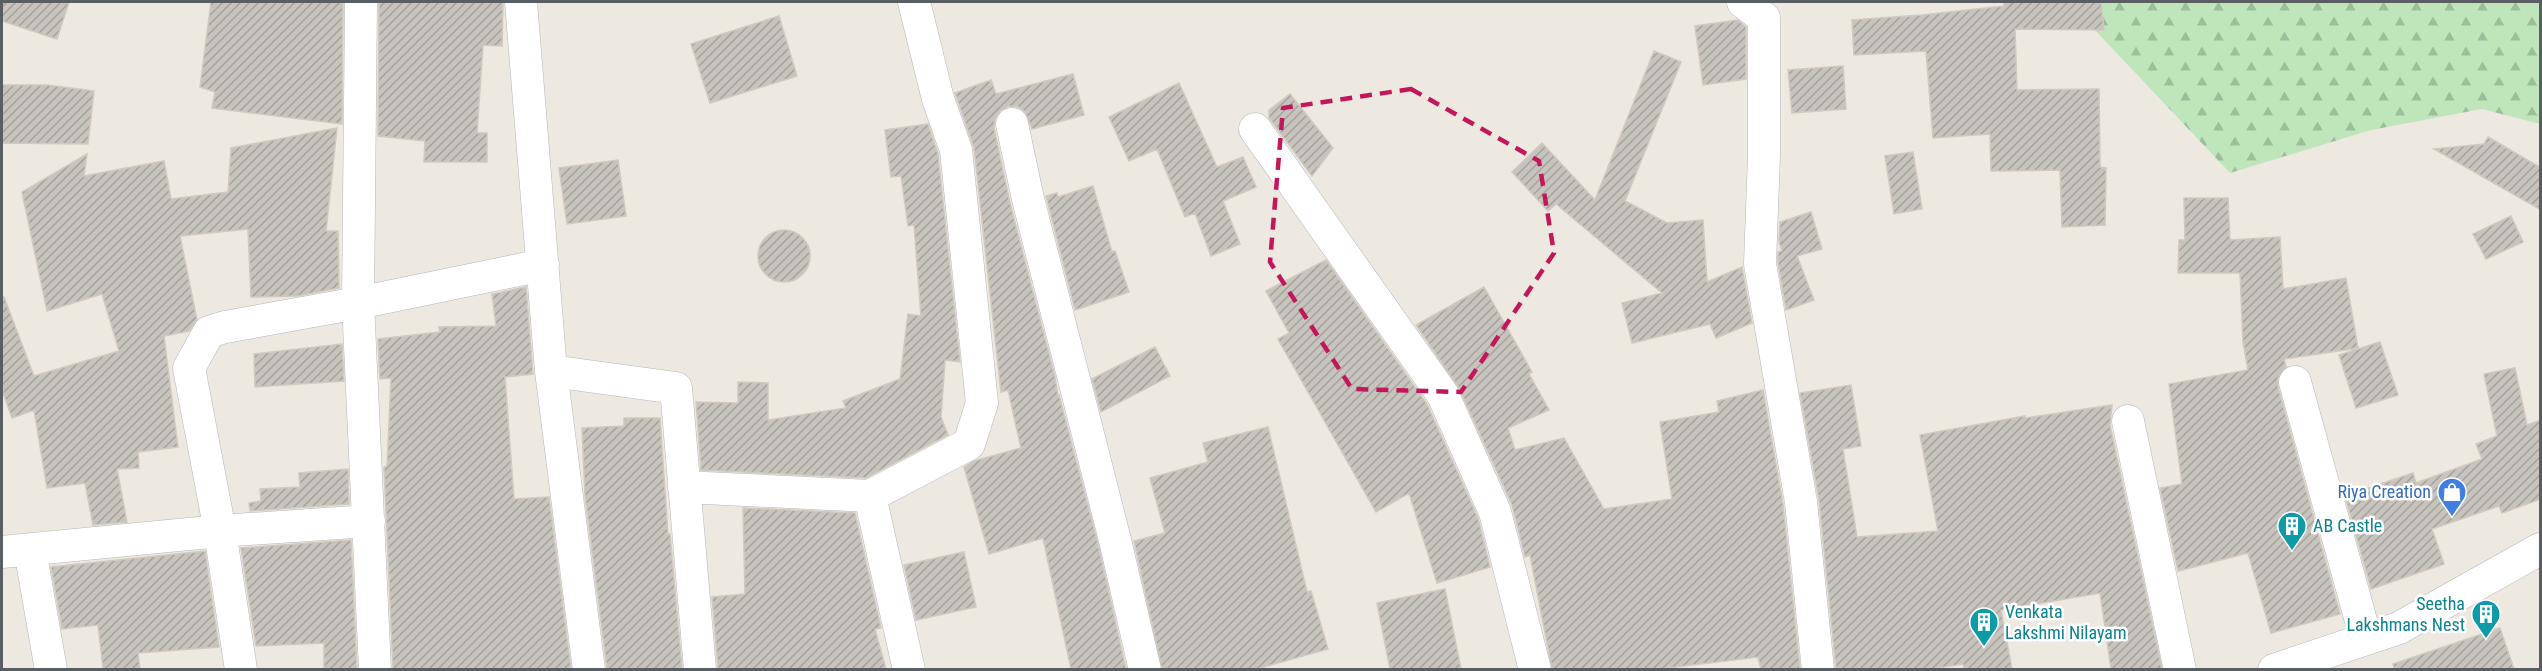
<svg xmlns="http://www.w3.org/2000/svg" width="2542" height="671" font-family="'Roboto Condensed',sans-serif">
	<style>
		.forest { fill: url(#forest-firs) }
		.building { fill: url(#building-hatch); stroke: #d1c9be; stroke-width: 1.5 }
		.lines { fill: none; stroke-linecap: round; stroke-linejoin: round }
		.street-casing { stroke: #b3b7bb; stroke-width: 33 }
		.street { stroke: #fff; stroke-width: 32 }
		.marked { fill: none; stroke: #c2185b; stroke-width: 4.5; stroke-dasharray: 12 8; stroke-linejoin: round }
		.labels { text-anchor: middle; stroke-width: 5; stroke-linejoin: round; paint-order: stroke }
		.shop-label { font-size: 18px; fill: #366cbe; stroke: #fff; text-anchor: end }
		.culture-label { font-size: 18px; fill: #0d838f; stroke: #fff; text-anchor: start }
	</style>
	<defs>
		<pattern id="forest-firs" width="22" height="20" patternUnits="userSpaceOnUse" patternTransform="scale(1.5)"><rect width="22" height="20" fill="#bfe6bb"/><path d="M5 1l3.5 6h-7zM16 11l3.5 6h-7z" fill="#9ebe9b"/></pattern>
		<pattern id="building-hatch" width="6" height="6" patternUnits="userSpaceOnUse" patternTransform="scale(1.5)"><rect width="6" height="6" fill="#c7c3bd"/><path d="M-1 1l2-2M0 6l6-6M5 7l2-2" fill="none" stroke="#a5a29d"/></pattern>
	</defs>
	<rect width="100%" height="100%" fill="#ede8e0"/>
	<path class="forest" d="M 2057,2 L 2540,2 L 2540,124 L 2482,109 L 2371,130 L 2230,173 L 2093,28 Z"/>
	<path class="building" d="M 2,2 L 69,2 L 57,39 L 2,21 Z
		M 211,2 L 343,2 L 342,124 L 212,108 L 215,92 L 200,87 Z
		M 379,2 L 503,2 L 502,46 L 483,45 L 477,133 L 487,133 L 487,162 L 424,162 L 425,141 L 378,136 Z
		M 2004,2 L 2101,2 L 2104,30 L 2015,29 L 2017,90 L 2099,89 L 2100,167 L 2106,168 L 2105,225 L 2062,227 L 2060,170 L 1991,171 L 1990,134 L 1933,138 L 1926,51 L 1854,55 L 1852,20 L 1922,15 L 2004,6 Z
		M 779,16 L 797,76 L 710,103 L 691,44 Z
		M 1738,20 L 1746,27 L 1746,79 L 1703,85 L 1695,26 Z
		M 1654,51 L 1681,62 L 1625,201 L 1667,223 L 1703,220 L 1707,282 L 1742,267 L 1752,323 L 1716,338 L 1710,324 L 1632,343 L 1622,303 L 1662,293 L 1556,204 L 1548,211 L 1512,172 L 1542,143 L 1595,200 Z
		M 1843,66 L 1846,109 L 1792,113 L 1788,70 Z
		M 1073,74 L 1084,115 L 1032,129 L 1025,112 L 1018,107 L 1009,106 L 1000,111 L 995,119 L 994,128 L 1010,203 L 1055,377 L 1058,396 L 1059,395 L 1098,544 L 1126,669 L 1071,669 L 1043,538 L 989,554 L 964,467 L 974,461 L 1021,448 L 1008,390 L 1001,392 L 974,148 L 955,93 L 991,80 L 996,94 Z
		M 1179,83 L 1217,167 L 1243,157 L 1256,187 L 1223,201 L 1240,244 L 1211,256 L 1195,213 L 1185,217 L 1157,149 L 1129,161 L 1109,117 Z
		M 2,85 L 47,85 L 94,91 L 88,144 L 2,143 Z
		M 1290,94 L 1333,148 L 1312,176 L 1269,118 L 1269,110 Z
		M 928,124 L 938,154 L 960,362 L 945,360 L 941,417 L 948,435 L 866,478 L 701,470 L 696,402 L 738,403 L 738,382 L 768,383 L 768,420 L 846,408 L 843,401 L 900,379 L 908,314 L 921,316 L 914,225 L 908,226 L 901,176 L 891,177 L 885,130 Z
		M 337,128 L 326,231 L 338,231 L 339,288 L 297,296 L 251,297 L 248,229 L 180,236 L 197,320 L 189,331 L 164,336 L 178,447 L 138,452 L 139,468 L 117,469 L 127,522 L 93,525 L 85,483 L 47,488 L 34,410 L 12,418 L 2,390 L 2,297 L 4,297 L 34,376 L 119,351 L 102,294 L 47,311 L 22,192 L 87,154 L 84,176 L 164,161 L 171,199 L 228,192 L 231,148 Z
		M 2488,137 L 2541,168 L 2541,210 L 2434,149 L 2484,144 Z
		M 1913,152 L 1922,209 L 1894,214 L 1885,156 Z
		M 618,160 L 626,216 L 567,224 L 559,168 Z
		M 1093,186 L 1112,252 L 1115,251 L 1129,292 L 1075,310 L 1046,196 L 1057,193 L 1058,197 Z
		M 2184,198 L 2228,198 L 2230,240 L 2280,237 L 2283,289 L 2346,278 L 2358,348 L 2284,359 L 2286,367 L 2278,378 L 2278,387 L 2340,614 L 2271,633 L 2248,553 L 2178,571 L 2160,488 L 2182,484 L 2169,384 L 2248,370 L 2243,342 L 2240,273 L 2178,273 L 2179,240 L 2185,240 Z
		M 1811,212 L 1822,249 L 1797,256 L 1814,300 L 1786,310 L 1778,263 L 1778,252 L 1782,251 L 1779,242 L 1780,222 Z
		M 2511,216 L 2523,242 L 2486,259 L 2473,234 Z
		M758 256a26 26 0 1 1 52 0a26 26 0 1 1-52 0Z
		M 1326,260 L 1427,404 L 1478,518 L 1490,567 L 1437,583 L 1409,493 L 1376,512 L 1278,339 L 1289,333 L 1266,291 Z
		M 526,287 L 533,374 L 505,377 L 514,499 L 549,497 L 571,669 L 393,669 L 384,467 L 387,466 L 391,378 L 380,379 L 378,339 L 440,332 L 439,327 L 496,326 L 492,294 Z
		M 1484,287 L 1532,372 L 1529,374 L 1549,410 L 1508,428 L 1515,450 L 1564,438 L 1604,509 L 1672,499 L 1660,422 L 1719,412 L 1717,401 L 1763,390 L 1783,504 L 1800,669 L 1761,669 L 1758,657 L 1660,669 L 1552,669 L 1530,555 L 1525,557 L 1512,505 L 1459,388 L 1416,325 Z
		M 2380,342 L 2398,395 L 2356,408 L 2339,355 Z
		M 342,344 L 344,381 L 255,387 L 254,354 Z
		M 1155,347 L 1170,376 L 1101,412 L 1092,379 Z
		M 2515,368 L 2527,425 L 2541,420 L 2541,499 L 2502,513 L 2499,506 L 2432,529 L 2444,564 L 2371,589 L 2345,496 L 2413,473 L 2416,483 L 2482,459 L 2476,444 L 2497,436 L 2484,374 Z
		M 1851,385 L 1861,446 L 1843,449 L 1857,537 L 1938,531 L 1920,435 L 2025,416 L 2025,418 L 2112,405 L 2110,425 L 2162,669 L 2111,669 L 2100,593 L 2001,610 L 2012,669 L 1964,669 L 1963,664 L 1932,669 L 1836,669 L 1819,500 L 1800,393 Z
		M 624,418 L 660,418 L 668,534 L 670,534 L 682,669 L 607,669 L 585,496 L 582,428 L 624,426 Z
		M 1268,427 L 1307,592 L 1311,591 L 1328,649 L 1257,669 L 1162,669 L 1134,541 L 1165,533 L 1150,478 L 1208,462 L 1203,443 Z
		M 348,469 L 349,504 L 250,511 L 249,503 L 261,501 L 260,489 L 300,487 L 299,473 Z
		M 743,508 L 855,513 L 881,628 L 875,629 L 886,669 L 718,669 L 712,597 L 745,594 Z
		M 351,540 L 357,669 L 324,669 L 324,643 L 256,646 L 241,548 Z
		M 205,551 L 219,647 L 138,653 L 140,669 L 103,669 L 98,625 L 62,629 L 51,567 Z
		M 964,552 L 976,607 L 916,620 L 904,565 Z
		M 1445,589 L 1461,669 L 1390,669 L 1377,603 Z
		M 2500,628 L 2514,669 L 2394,669 L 2393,664 Z"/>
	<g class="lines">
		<g class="street-casing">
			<path id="street" d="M 361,2 L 358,303 L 375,670
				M 521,2 L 551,371 L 589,670
				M 1743,2 L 1764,18 L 1764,155 L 1760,264 L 1801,502 L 1818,670
				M 1012,124 L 1028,199 L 1115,540 L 1145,670
				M 1255,129 L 1443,395 L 1495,512 L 1535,670
				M 551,371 L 676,388 L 700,670
				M 2295,382 L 2366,639
				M 2128,421 L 2180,670
				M 684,487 L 870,496 L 909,670
				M 870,496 L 969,444 L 982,403 L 956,150 L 938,99 L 914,2
				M 30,550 L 51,670
				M 2,552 L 220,531 L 369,521
				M 241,670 L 220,531 L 189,368 L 209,332 L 225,327 L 358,303 L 543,265
				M 2274,670 L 2399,628 L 2540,549"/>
		</g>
		<use href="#street" class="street"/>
	</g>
	<path class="marked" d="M 1411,89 L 1539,161 L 1554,253 L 1461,392 L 1352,389 L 1270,262 L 1283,108 Z"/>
	<defs>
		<g id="shop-pin" transform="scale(1.5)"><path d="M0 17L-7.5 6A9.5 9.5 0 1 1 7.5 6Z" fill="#3f7fe0" stroke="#fff"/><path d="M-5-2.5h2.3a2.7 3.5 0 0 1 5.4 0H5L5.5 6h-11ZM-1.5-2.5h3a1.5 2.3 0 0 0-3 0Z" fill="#fff"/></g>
		<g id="building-pin" transform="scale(1.5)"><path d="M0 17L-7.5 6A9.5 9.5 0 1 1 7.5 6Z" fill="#0f9aa8" stroke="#fff"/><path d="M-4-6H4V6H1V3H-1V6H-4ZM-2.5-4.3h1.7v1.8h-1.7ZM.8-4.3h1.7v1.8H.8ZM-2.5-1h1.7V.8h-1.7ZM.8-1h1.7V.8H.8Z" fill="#fff"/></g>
	</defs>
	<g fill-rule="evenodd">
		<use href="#shop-pin" x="2452" y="492"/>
		<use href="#building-pin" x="2292" y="526"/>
		<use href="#building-pin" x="2486" y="614"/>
		<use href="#building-pin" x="1984" y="622"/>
	</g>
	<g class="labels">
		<g class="shop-label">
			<text x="2431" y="498">Riya Creation</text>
		</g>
		<g class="culture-label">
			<text x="2313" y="532">AB Castle</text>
			<text x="2465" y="610" text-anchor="end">Seetha<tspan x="2465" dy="21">Lakshmans Nest</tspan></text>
			<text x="2005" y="618">Venkata<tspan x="2005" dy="21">Lakshmi Nilayam</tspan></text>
		</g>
	</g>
	<rect width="2542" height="671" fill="none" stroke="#595e62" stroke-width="6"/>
</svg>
